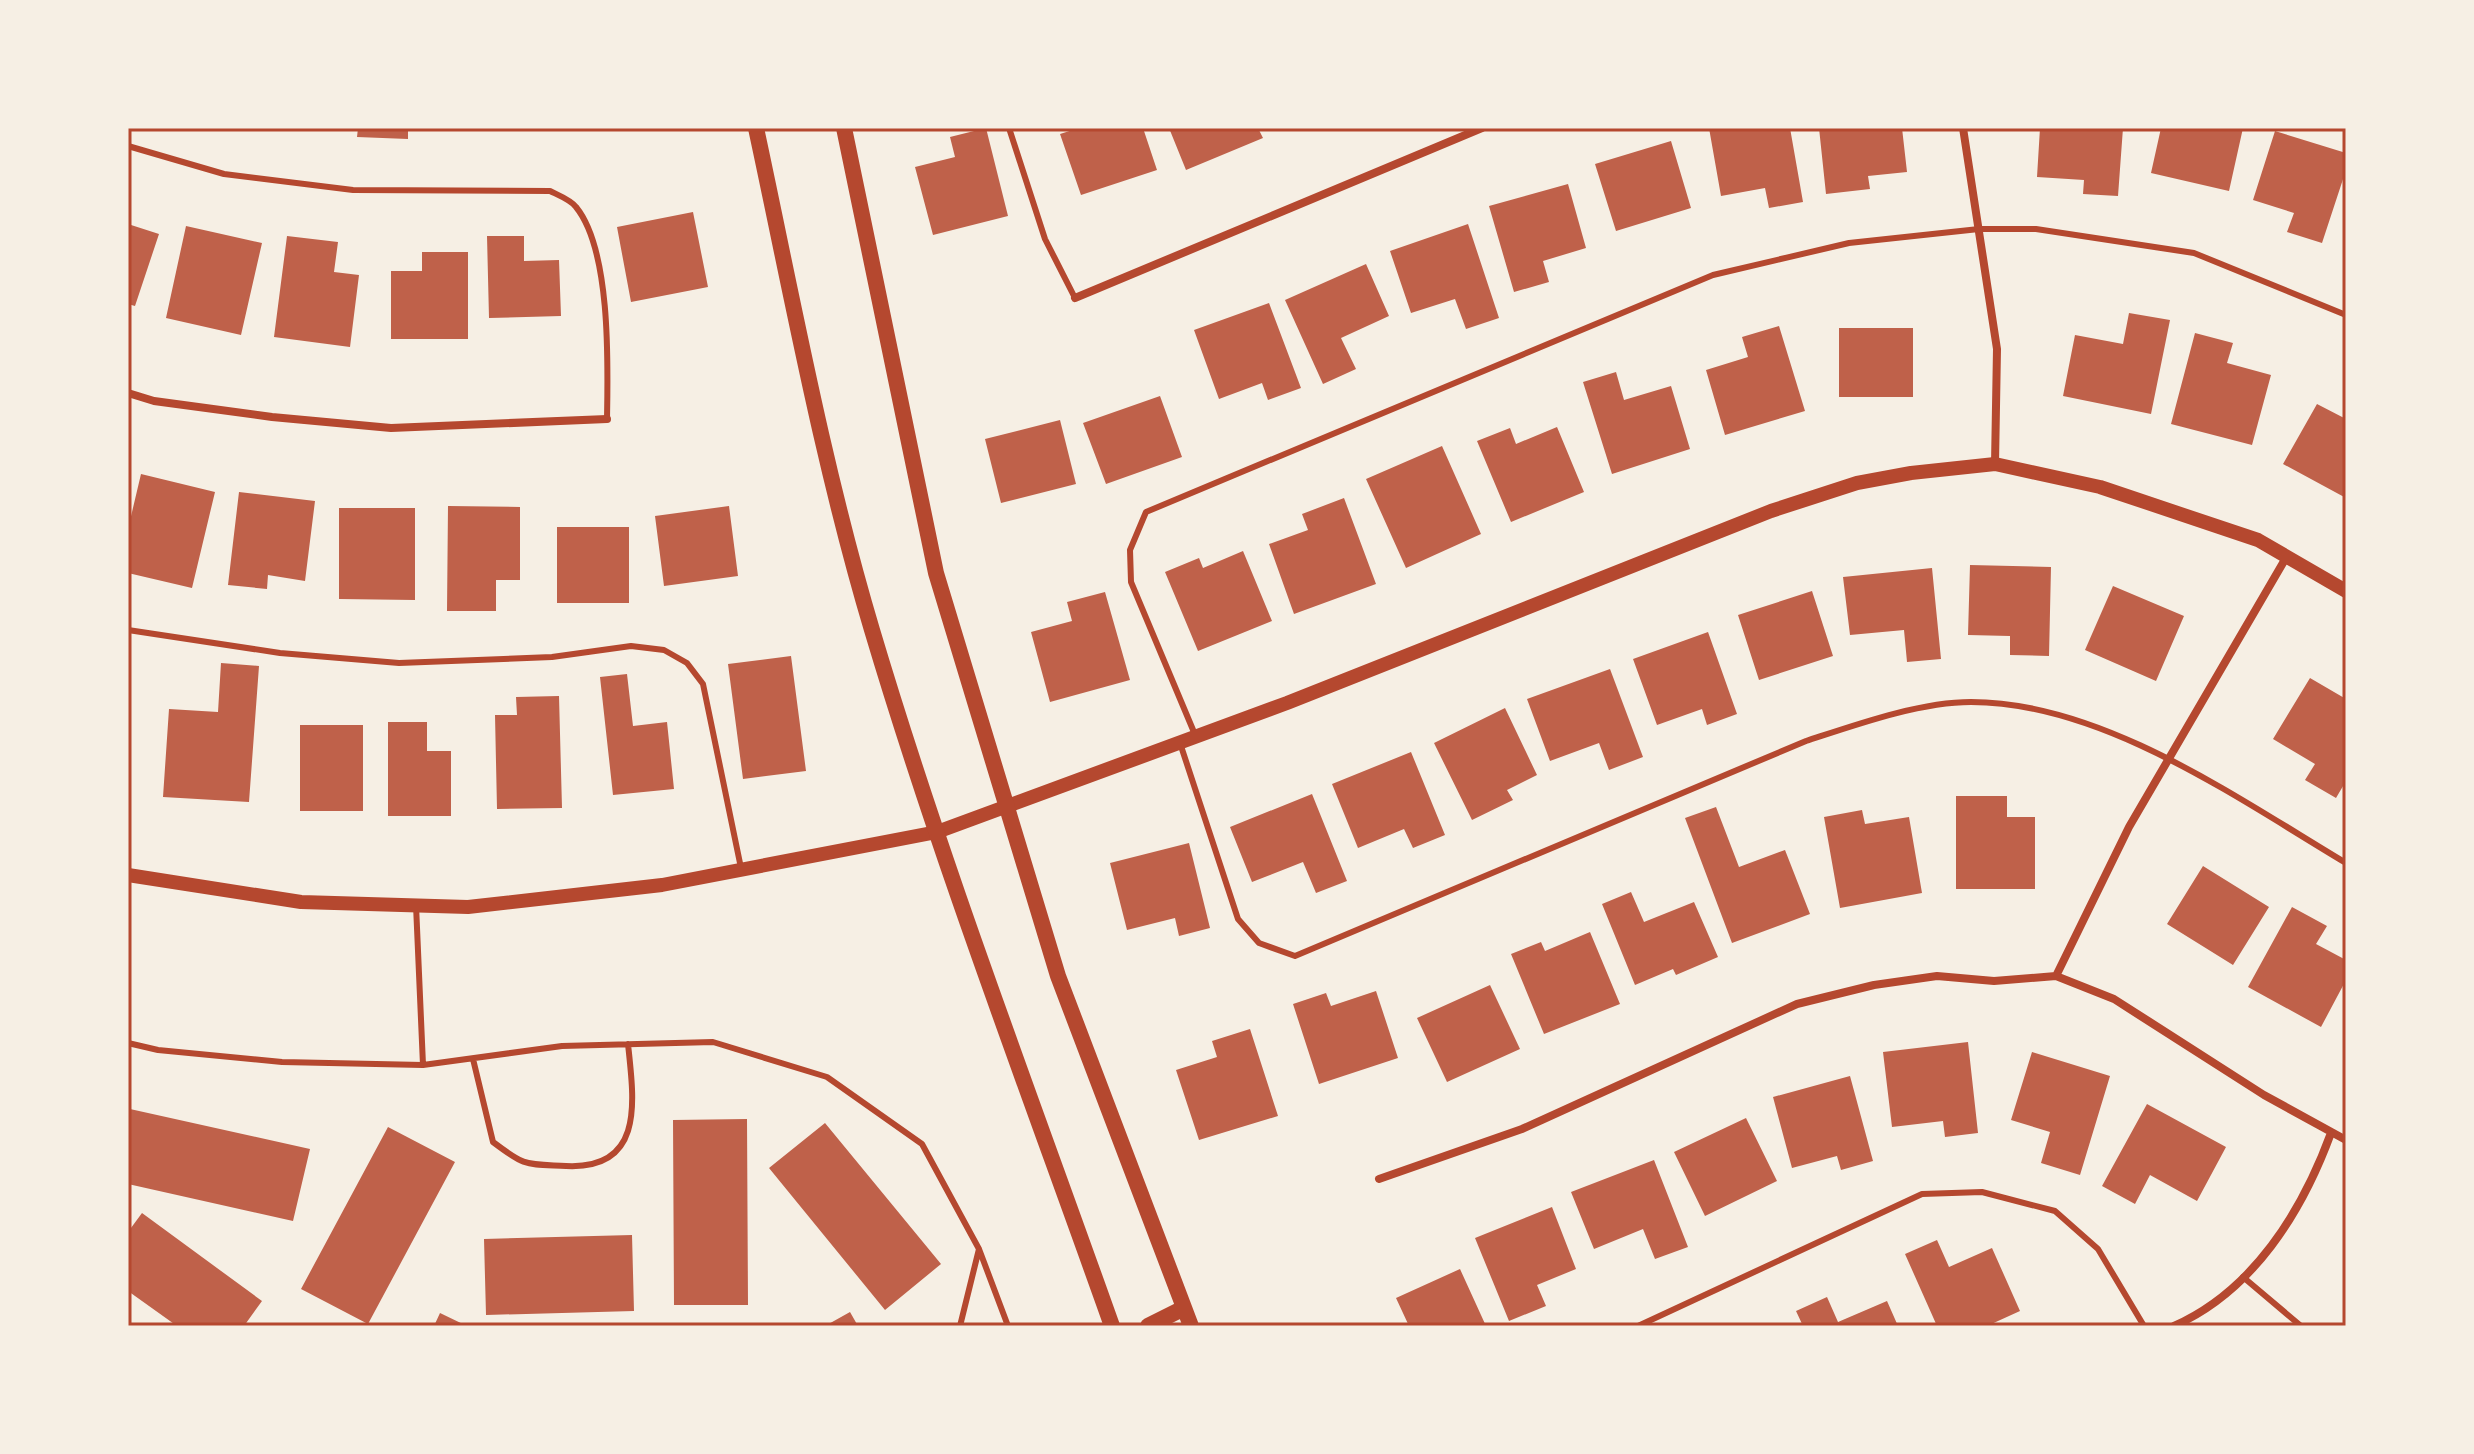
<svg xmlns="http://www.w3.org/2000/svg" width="2474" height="1454" font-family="Literata,serif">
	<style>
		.building { fill: #bf614a }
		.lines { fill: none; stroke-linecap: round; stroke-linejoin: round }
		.service { stroke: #b5482f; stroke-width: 6 }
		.minor { stroke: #b5482f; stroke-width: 8 }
		.tertiary { stroke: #b5482f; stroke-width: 14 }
		.secondary { stroke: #b5482f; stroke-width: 16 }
		.neatline { fill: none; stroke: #b5482f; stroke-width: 3 }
	</style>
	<rect width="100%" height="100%" fill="#f6efe4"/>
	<path class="building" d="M 358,128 L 408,128 L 408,139 L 357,137 Z
		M 986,128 L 1008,216 L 933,235 L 915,167 L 955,157 L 950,137 Z
		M 1079,128 L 1143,128 L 1157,170 L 1081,195 L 1060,134 Z
		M 1169,128 L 1258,128 L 1263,138 L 1186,170 Z
		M 1709,128 L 1790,128 L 1803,202 L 1769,208 L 1765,188 L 1721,196 Z
		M 1819,128 L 1902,128 L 1907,172 L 1868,176 L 1870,189 L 1826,194 Z
		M 2040,128 L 2123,128 L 2118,196 L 2083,194 L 2084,180 L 2037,177 Z
		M 2161,128 L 2243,128 L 2229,191 L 2151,173 Z
		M 2275,131 L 2346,153 L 2346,170 L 2322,243 L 2287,232 L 2294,213 L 2253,200 Z
		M 1671,141 L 1691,208 L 1616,231 L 1595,164 Z
		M 1568,184 L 1586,248 L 1543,261 L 1549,282 L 1514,292 L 1489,206 Z
		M 693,212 L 708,287 L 631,302 L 617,227 Z
		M 128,224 L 159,234 L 135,306 L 128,304 Z
		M 1468,224 L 1499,318 L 1466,329 L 1455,299 L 1411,313 L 1390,251 Z
		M 186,226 L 262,243 L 241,335 L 166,318 Z
		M 287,236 L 338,242 L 334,272 L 359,275 L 350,347 L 274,337 Z
		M 487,236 L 524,236 L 524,261 L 559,260 L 561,316 L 489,318 Z
		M 422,252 L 468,252 L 468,339 L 391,339 L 391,271 L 422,271 Z
		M 1366,264 L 1389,316 L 1341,338 L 1356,369 L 1323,384 L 1285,300 Z
		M 1269,303 L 1301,388 L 1268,400 L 1262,383 L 1219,399 L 1194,330 Z
		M 2129,313 L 2170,320 L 2151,414 L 2063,396 L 2075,335 L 2123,344 Z
		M 1779,326 L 1805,411 L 1725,435 L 1706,370 L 1748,357 L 1742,337 Z
		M 1839,328 L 1913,328 L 1913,397 L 1839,397 Z
		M 2195,333 L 2233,343 L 2227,363 L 2271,375 L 2252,445 L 2171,424 Z
		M 1616,372 L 1624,400 L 1671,386 L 1690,449 L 1612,474 L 1583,382 Z
		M 1160,396 L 1182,457 L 1106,484 L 1083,423 Z
		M 2317,404 L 2346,419 L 2346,498 L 2283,464 Z
		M 1060,420 L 1076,484 L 1001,503 L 985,439 Z
		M 1557,427 L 1584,492 L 1511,522 L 1477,441 L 1510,428 L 1516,444 Z
		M 1442,446 L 1481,534 L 1406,568 L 1366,479 Z
		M 141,474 L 215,492 L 192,588 L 128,573 L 128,529 Z
		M 239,492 L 315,501 L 305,581 L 268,575 L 267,589 L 228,585 Z
		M 1344,498 L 1376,584 L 1294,614 L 1269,544 L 1308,530 L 1302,514 Z
		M 448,506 L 520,507 L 520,580 L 496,580 L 496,611 L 447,611 Z
		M 729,506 L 738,576 L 664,586 L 655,516 Z
		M 339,508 L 415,508 L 415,600 L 339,599 Z
		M 557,527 L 629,527 L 629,603 L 557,603 Z
		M 1243,551 L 1272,621 L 1198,651 L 1165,572 L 1199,558 L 1203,568 Z
		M 1970,565 L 2051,567 L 2049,656 L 2010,655 L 2010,636 L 1968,635 Z
		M 1932,568 L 1941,659 L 1907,662 L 1904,630 L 1850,635 L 1843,577 Z
		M 2113,586 L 2184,616 L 2156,681 L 2085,650 Z
		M 1812,591 L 1833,656 L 1759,680 L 1738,615 Z
		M 1105,592 L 1130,680 L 1050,702 L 1031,632 L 1072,621 L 1067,602 Z
		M 1708,632 L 1737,714 L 1707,725 L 1702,709 L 1657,725 L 1633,659 Z
		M 791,656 L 806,771 L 743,779 L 728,664 Z
		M 221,663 L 259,666 L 249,802 L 163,797 L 169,709 L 218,712 Z
		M 1610,669 L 1643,757 L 1609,770 L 1599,743 L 1550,761 L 1527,699 Z
		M 627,674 L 633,726 L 667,722 L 674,789 L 613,795 L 600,677 Z
		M 2310,678 L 2346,699 L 2346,781 L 2336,798 L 2305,780 L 2315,764 L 2273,739 Z
		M 559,696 L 562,808 L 497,809 L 495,715 L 517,715 L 516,697 Z
		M 1505,708 L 1537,775 L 1507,790 L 1513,800 L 1472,820 L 1434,743 Z
		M 388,722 L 427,722 L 427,751 L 451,751 L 451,816 L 388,816 Z
		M 300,725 L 363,725 L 363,811 L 300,811 Z
		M 1411,752 L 1445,835 L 1413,848 L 1404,829 L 1358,848 L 1332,784 Z
		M 1312,794 L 1347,881 L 1316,893 L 1303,862 L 1252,882 L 1230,827 Z
		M 1956,796 L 2007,796 L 2007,817 L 2035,817 L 2035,889 L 1956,889 Z
		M 1716,807 L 1739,867 L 1785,850 L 1810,914 L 1732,943 L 1685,818 Z
		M 1862,810 L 1865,824 L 1909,817 L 1922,893 L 1840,908 L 1824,817 Z
		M 1189,843 L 1210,928 L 1179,936 L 1175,918 L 1127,930 L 1110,863 Z
		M 2203,866 L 2269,907 L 2233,965 L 2167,924 Z
		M 1631,892 L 1644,922 L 1694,902 L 1718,957 L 1676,975 L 1673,969 L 1635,985 L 1602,904 Z
		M 2292,907 L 2327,926 L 2316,944 L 2346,960 L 2346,980 L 2321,1027 L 2248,987 Z
		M 1590,932 L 1620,1004 L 1544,1034 L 1511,954 L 1541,942 L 1545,951 Z
		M 1490,985 L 1520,1049 L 1447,1082 L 1417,1018 Z
		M 1376,991 L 1398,1058 L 1319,1084 L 1293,1004 L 1326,993 L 1331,1006 Z
		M 1250,1029 L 1278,1116 L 1199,1140 L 1176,1070 L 1217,1057 L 1212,1041 Z
		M 1968,1042 L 1978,1133 L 1945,1137 L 1943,1121 L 1892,1127 L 1883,1052 Z
		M 2032,1052 L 2110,1076 L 2080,1175 L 2041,1163 L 2050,1132 L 2011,1120 Z
		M 1850,1076 L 1873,1161 L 1841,1170 L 1837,1156 L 1792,1168 L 1773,1097 Z
		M 2147,1104 L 2226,1147 L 2197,1201 L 2150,1175 L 2135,1204 L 2102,1186 Z
		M 130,1109 L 310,1149 L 293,1221 L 128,1184 Z
		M 1746,1118 L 1777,1181 L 1705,1216 L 1674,1152 Z
		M 747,1119 L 748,1305 L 674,1305 L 673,1120 Z
		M 825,1123 L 941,1264 L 885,1310 L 769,1168 Z
		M 388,1127 L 455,1162 L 368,1324 L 301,1289 Z
		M 1654,1160 L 1688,1247 L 1655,1259 L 1643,1229 L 1594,1249 L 1571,1192 Z
		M 1552,1207 L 1576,1269 L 1537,1285 L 1546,1306 L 1509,1321 L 1475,1238 Z
		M 142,1213 L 262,1301 L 244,1326 L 177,1326 L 128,1291 L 128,1232 Z
		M 632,1235 L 634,1311 L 486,1315 L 484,1239 Z
		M 1937,1240 L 1949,1267 L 1992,1248 L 2020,1311 L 1987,1326 L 1937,1326 L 1905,1254 Z
		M 1460,1269 L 1486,1326 L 1409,1326 L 1396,1298 Z
		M 1827,1297 L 1838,1322 L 1887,1301 L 1898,1326 L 1803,1326 L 1796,1311 Z
		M 850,1312 L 858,1326 L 825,1326 Z
		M 440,1313 L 467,1326 L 434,1326 Z"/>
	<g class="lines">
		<path class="service" d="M 1009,128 L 1045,239 L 1075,298
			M 128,146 L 224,174 L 353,190 L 550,191 C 558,195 571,200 576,207 C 611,250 608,365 607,419
			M 128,630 L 280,653 L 399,663 L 552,657 L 631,646 L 664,650 L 687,663 L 703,684 L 741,868
			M 1196,737 L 1131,582 L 1130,550 L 1146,512 L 1713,275 L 1849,243 L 1979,229 L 2036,229 L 2194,253 L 2346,315
			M 1180,743 L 1238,919 L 1259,943 L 1295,956 L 1806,741 C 1855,725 1919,702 1971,702 C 2102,702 2237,798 2346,863
			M 416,905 L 423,1065
			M 128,1043 L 158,1050 L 282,1062 L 423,1065 L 562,1046 L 713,1042 L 827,1077 L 922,1144 L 979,1249 L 1008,1326
			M 473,1059 L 493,1142 C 526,1167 525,1164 566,1166 C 645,1170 634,1101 628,1044
			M 2243,1277 L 2301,1326
			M 960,1326 L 979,1249
			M 1638,1326 L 1922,1194 L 1982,1192 L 2055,1211 L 2098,1249 L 2144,1326"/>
		<path class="minor" d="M 1963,128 L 1997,349 L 1995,464
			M 1075,298 L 1482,128
			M 128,393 L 154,401 L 272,417 L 391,428 L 607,419
			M 2056,976 L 2129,827 L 2287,556
			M 1379,1179 L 1522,1129 L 1797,1004 L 1874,985 L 1937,976 L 1994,981 L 2056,976 L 2114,999 L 2264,1095 L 2346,1140
			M 2174,1326 C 2253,1291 2302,1212 2331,1133"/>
		<path class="tertiary" d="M 128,875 L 301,902 L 468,907 L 662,885 L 937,832 L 1287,703 L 1771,511 L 1857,483 L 1911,473 L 1995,464 L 2100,487 L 2258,540 L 2346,591"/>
		<path class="secondary" d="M 756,128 C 792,296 823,466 872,630 C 942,865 1030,1095 1112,1326
			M 844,128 L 936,573 L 1058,976 L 1191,1326
			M 1148,1326 L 1184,1308"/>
	</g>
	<rect width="2474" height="1454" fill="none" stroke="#f6efe4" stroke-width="260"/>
	<rect x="130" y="130" width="2214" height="1194" class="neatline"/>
</svg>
